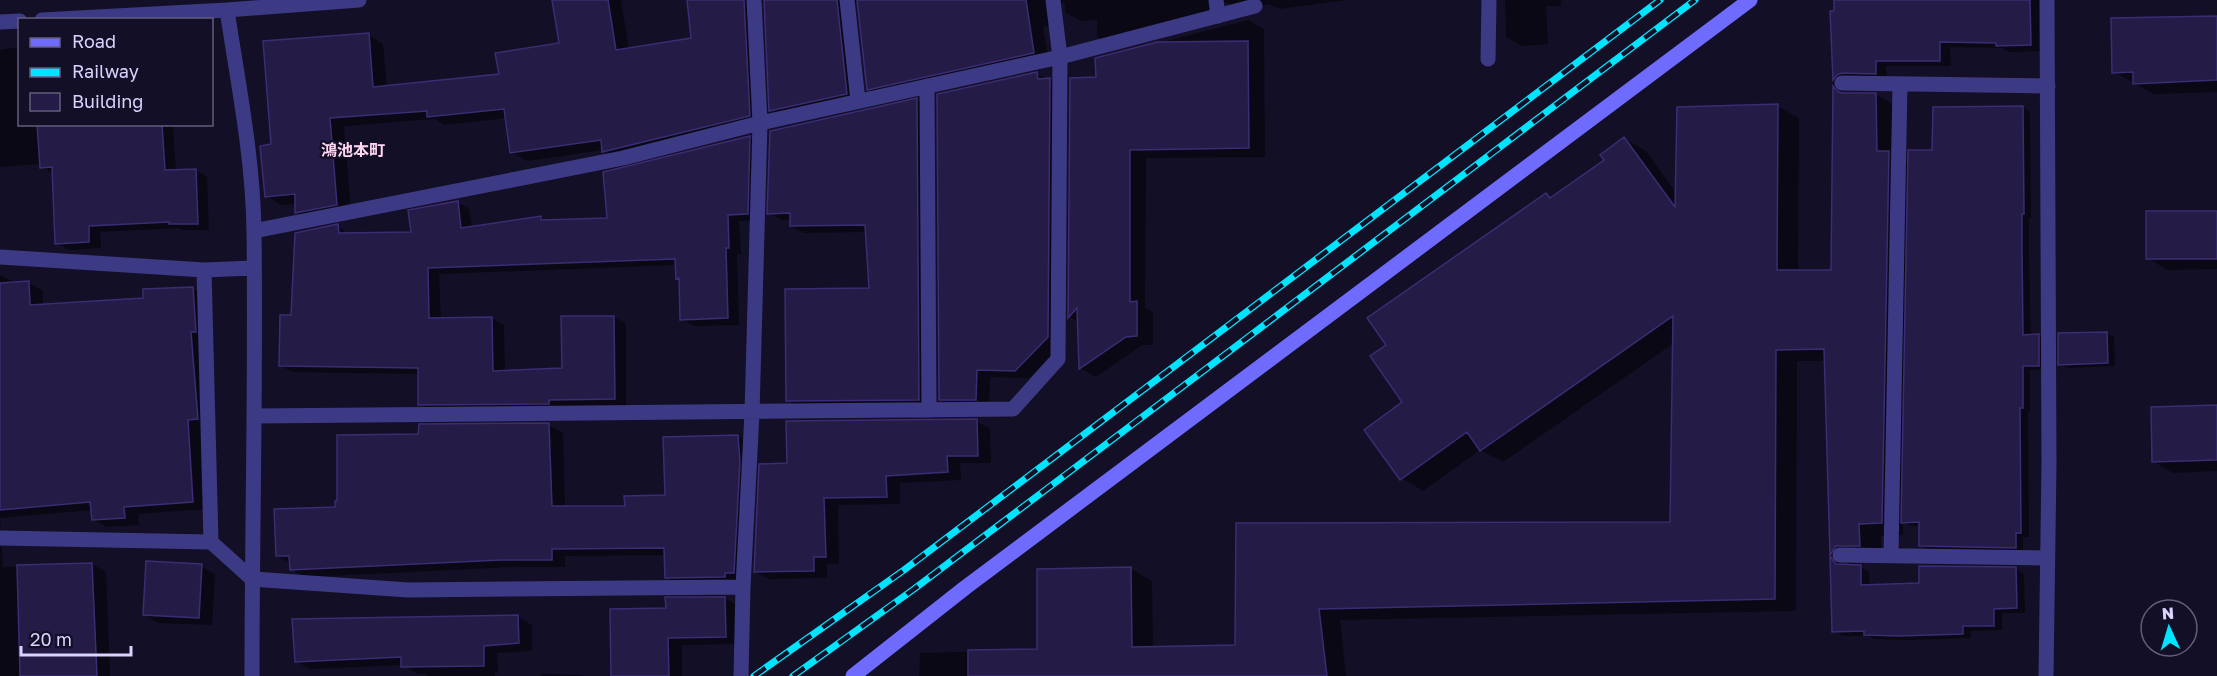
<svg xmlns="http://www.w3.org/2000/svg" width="2217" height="676" font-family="'Golos Text','Noto Sans JP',sans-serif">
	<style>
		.shadow { fill: #0007 }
		.building { fill: #241b47; stroke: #3b2d73; stroke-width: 1.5 }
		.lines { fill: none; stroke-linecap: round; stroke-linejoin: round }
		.lane { stroke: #3d3a85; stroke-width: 15 }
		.street { stroke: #3d3a85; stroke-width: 15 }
		.secondary { stroke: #6f6bff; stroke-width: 15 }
		.rail-casing { stroke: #00e5ff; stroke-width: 7 }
		.rail { stroke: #130f26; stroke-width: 4.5; stroke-dasharray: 14; stroke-linecap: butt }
		.labels { text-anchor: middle; stroke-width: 4.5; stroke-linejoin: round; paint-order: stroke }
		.neighbourhood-label { font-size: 16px; font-weight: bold; fill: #ffd6f0; stroke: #130f26 }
	</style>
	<rect width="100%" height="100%" fill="#130f26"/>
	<path class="shadow" d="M 553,0 L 621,0 L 629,49 L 693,40 L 688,0 L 1346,0 L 1280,9 L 1269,4 L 1243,11 L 1226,2 L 1222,6 L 1222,17 L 1112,46 L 1097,37 L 1097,19 L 1081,21 L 1066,13 L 1064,1 L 1059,6 L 1060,25 L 1043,27 L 1049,61 L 883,97 L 868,89 L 858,0 L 853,4 L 862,102 L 786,119 L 771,110 L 765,1 L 761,4 L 765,124 L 618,160 L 603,150 L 527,161 L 512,152 L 507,118 L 444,125 L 435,119 L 344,126 L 351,213 L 311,221 L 296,212 L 296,204 L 282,205 L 266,196 L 273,146 L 368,35 L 383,44 L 387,87 L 500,75 L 561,44 Z
		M 1505,0 L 1561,0 L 1561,6 L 1546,6 L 1548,44 L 1522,46 L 1506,37 Z
		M 1835,0 L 2045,0 L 2041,51 L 2009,52 L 2002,48 L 1950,47 L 1951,66 L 1886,66 L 1887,79 L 1844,85 L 1834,79 L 1832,12 L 1836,12 Z
		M 2217,17 L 2217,92 L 2154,94 L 2114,72 Z
		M 1248,20 L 1264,29 L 1265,157 L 1146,158 L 1145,308 L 1153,312 L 1153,345 L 1142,345 L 1096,377 L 1080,368 L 1079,322 L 1070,317 L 1071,79 L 1097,79 L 1097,59 Z
		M 20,47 L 20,124 L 173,124 L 176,171 L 195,170 L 207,177 L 209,230 L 182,230 L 179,228 L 100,232 L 101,248 L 69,250 L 57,243 L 54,174 L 42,167 L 41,164 L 0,167 L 0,50 Z
		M 1037,74 L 1063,87 L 1061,345 L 1029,378 L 990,377 L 989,406 L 953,407 L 940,399 Z
		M 1834,89 L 1844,94 L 1876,95 L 1898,107 L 1898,158 L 1910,164 L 2023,107 L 2030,112 L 2031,218 L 2029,218 L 2029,256 L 2031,336 L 2038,336 L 2046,340 L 2046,369 L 2030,370 L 2030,411 L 2028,411 L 2029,537 L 2023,537 L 2023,551 L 1928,550 L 1920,546 L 1920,526 L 1911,526 L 1903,522 L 1903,535 L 1881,536 L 1881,557 L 1858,558 L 1853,566 L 1832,554 L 1825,361 L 1797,361 L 1796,611 L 1340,620 L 1346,676 L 919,676 L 920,653 L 1038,650 L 1131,569 L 1152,581 L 1153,648 L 1236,646 L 1238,525 L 1671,524 L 1674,343 L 1503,462 L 1480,450 L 1423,491 L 1401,478 L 1404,403 L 1388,345 L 1546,195 L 1552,198 L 1606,160 L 1625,139 L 1646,151 L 1677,194 L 1777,106 L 1799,118 L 1798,271 L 1833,272 Z
		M 917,100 L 930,107 L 932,407 L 801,408 L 788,400 L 870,290 L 867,232 L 804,233 L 791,226 L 791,220 L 782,220 L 769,213 L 771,132 Z
		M 750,137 L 761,144 L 759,220 L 739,221 L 741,254 L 737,254 L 739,325 L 694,326 L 682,319 L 680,279 L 678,278 L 677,265 L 439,274 L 441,319 L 492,319 L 504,325 L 505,372 L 564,369 L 614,317 L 626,324 L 626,405 L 432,411 L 420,404 L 419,374 L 292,372 L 280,365 L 293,317 L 338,226 L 350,235 L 413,234 L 457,202 L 469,209 L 472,228 L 540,218 L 547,221 L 609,220 Z
		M 2217,212 L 2217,269 L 2167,270 L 2148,258 Z
		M 0,275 L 16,283 L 29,283 L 43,291 L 43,306 L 144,299 L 192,288 L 206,297 L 207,509 L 138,514 L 139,525 L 107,527 L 93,519 L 92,510 L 0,518 L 3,567 L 92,564 L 106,572 L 110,676 L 0,676 Z
		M 2107,333 L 2114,337 L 2115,366 L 2067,368 L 2060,364 Z
		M 2217,406 L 2217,471 L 2173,473 L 2153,461 Z
		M 976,421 L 990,429 L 991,463 L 960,463 L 961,480 L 900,483 L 900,504 L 838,505 L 839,564 L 827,564 L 827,578 L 769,579 L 755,572 L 788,465 Z
		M 549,425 L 563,433 L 565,508 L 626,507 L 666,496 L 738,436 L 752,444 L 748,580 L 680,585 L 666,577 L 666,555 L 565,556 L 565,567 L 516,567 L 305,577 L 291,569 L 291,564 L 277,556 L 337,508 L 419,436 Z
		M 1832,558 L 1841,565 L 1860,567 L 1869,572 L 1870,587 L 1920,585 L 2016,569 L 2024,574 L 2025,613 L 2002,613 L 2002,630 L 1971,631 L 1971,638 L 1909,640 L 1874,639 L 1869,636 L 1843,636 L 1834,631 Z
		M 201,566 L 215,574 L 212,625 L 158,623 L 144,614 Z
		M 725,598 L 738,606 L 739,644 L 682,645 L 682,676 L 613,676 L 667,610 Z
		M 518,617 L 532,625 L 532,651 L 497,653 L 498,673 L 495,673 L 495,676 L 427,676 L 427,674 L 417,674 L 403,665 L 310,669 L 296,661 Z
		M 541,674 L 581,675 L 583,676 L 541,676 Z"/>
	<path class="building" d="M 552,0 L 608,0 L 616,50 L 691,38 L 687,0 L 744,0 L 750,116 L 602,152 L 601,140 L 510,153 L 504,109 L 427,117 L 427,111 L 330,118 L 337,205 L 295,213 L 295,194 L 265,197 L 260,146 L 271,144 L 263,41 L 369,33 L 373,87 L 499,74 L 495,53 L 559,43 Z
		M 764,0 L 837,0 L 847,94 L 769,111 Z
		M 857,0 L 1026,0 L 1034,53 L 867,90 Z
		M 1834,0 L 2030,0 L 2031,45 L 1996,46 L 1996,43 L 1940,42 L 1940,61 L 1876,61 L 1876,74 L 1842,73 L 1837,75 L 1833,80 L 1830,11 L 1834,11 Z
		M 2217,16 L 2217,80 L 2133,84 L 2133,72 L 2112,73 L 2111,18 Z
		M 1248,41 L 1249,148 L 1130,150 L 1130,302 L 1137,301 L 1137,336 L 1126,337 L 1079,369 L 1077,308 L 1068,318 L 1070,78 L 1096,77 L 1095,58 L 1157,42 Z
		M 1037,72 L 1038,79 L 1050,78 L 1048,337 L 1015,371 L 977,370 L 976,400 L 939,400 L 937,94 Z
		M 1833,86 L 1837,91 L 1841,93 L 1876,93 L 1877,151 L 1889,151 L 1882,523 L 1859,524 L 1860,546 L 1836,546 L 1830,555 L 1824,349 L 1776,350 L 1775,599 L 1319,609 L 1327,676 L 968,676 L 968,650 L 1037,649 L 1037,569 L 1131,567 L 1132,647 L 1235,645 L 1236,523 L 1670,522 L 1673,316 L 1480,451 L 1467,432 L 1400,480 L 1364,430 L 1402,402 L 1370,356 L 1386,345 L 1367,318 L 1546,193 L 1550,198 L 1604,160 L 1600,155 L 1624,137 L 1675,207 L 1677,107 L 1778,104 L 1777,270 L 1831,270 Z
		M 917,98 L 919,400 L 786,401 L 785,289 L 869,288 L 865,225 L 790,226 L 790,213 L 767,214 L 770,131 Z
		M 2023,106 L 2024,214 L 2022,214 L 2022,251 L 2023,335 L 2039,334 L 2039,366 L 2023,366 L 2023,408 L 2020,408 L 2021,533 L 2016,533 L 2016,548 L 1919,546 L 1919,522 L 1901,523 L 1908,150 L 1932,150 L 1933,107 Z
		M 37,124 L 162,124 L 165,170 L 196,169 L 198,224 L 169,224 L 169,222 L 89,226 L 89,242 L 55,244 L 52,167 L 40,168 Z
		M 750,136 L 748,214 L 728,215 L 729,248 L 726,248 L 728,318 L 680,320 L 679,278 L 676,279 L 675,259 L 428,268 L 429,318 L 492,317 L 493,371 L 562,368 L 561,316 L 614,316 L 615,399 L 549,400 L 549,404 L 418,405 L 418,368 L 279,366 L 280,315 L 291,315 L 295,233 L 338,224 L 339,233 L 411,232 L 408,210 L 458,201 L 461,228 L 541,216 L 541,220 L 607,218 L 603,172 Z
		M 2146,211 L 2217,211 L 2217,259 L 2146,259 Z
		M 29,281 L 30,305 L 143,298 L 143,289 L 193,287 L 196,332 L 191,332 L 198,419 L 188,420 L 193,502 L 124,507 L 125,518 L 92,520 L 90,502 L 0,510 L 0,283 Z
		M 2107,332 L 2108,363 L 2058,365 L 2058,333 Z
		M 2217,405 L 2217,460 L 2152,462 L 2151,407 Z
		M 977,419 L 978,456 L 947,456 L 948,472 L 886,476 L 887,497 L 824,498 L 826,557 L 814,557 L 814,571 L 754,572 L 759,464 L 787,463 L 786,421 Z
		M 549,423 L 552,506 L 625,506 L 624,496 L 665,495 L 663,437 L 738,435 L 740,462 L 734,573 L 725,573 L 725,577 L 665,578 L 664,548 L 552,549 L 552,560 L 501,560 L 290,570 L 289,556 L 276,556 L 274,509 L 335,507 L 335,501 L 337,501 L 337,435 L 418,434 L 419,424 Z
		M 1830,556 L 1836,564 L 1861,565 L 1861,585 L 1919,583 L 1919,566 L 2016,567 L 2017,608 L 1994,609 L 1994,626 L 1963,626 L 1963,634 L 1899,636 L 1864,635 L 1864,631 L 1832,632 Z
		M 146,561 L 202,564 L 199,618 L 143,615 Z
		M 92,563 L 97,676 L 20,676 L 17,565 Z
		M 665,597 L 725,597 L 726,637 L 668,638 L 669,676 L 611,676 L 610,609 L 666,608 Z
		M 518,615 L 519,643 L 484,646 L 484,666 L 401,667 L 401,657 L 295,662 L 292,619 Z"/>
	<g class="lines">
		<path class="lane" d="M 754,0 L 760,123
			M 1216,0 L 1218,16
			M 1842,83 L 2048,86
			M 1840,555 L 2047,558
			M 1891,555 L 1900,84"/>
		<path class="street" d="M 847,0 L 858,101
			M 227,10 C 238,83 253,157 254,231 C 256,379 252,528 252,676
			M 42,20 L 227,10 L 359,0
			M 0,22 L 20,21
			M 1488,59 L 1489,0
			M 927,86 L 929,410
			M 254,231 L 623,158 L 760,123 L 1060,57 L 1255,6
			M 0,257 L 204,270 L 253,268
			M 204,270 L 211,542
			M 255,416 L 1013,409 L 1058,359 L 1060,57 L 1053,0
			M 0,538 L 211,542 L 252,579 L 408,590 L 743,587
			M 741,676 L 743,587 L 752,413 L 760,123
			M 2046,676 L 2049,464 L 2047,0"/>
		<path class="secondary" d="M 853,676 L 966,587 L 1750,0"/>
		<g class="rail-casing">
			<path id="rail" d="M 754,676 L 904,570 L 1660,0
				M 793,676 L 914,589 L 1695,0"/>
		</g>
		<use href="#rail" class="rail"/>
	</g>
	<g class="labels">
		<g class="neighbourhood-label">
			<text x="353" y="156">鴻池本町</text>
		</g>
	</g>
	<rect x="18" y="18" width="195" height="108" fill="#130f26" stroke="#625e7d" stroke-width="1.5"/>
	<rect x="30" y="38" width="30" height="9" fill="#6f6bff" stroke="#625e7d" stroke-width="1.5"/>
	<text x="72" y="48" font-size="18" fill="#d9d4ff">Road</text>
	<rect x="30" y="68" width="30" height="9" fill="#00e5ff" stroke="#625e7d" stroke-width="1.5"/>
	<text x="72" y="78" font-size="18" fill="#d9d4ff">Railway</text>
	<rect x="30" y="93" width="30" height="18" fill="#241b47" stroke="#625e7d" stroke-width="1.5"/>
	<text x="72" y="108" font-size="18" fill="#d9d4ff">Building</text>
	<g transform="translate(2169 628) rotate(356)"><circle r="28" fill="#130f26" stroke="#625e7d" stroke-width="1.5"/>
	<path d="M0-4.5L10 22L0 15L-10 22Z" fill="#00e5ff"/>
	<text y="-9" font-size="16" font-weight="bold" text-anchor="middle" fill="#d9d4ff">N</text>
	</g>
	<path d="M21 646v9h110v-9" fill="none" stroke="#d9d4ff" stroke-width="3"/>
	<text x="30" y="646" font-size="18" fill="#d9d4ff" stroke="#130f26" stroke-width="4.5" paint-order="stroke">20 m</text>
</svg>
